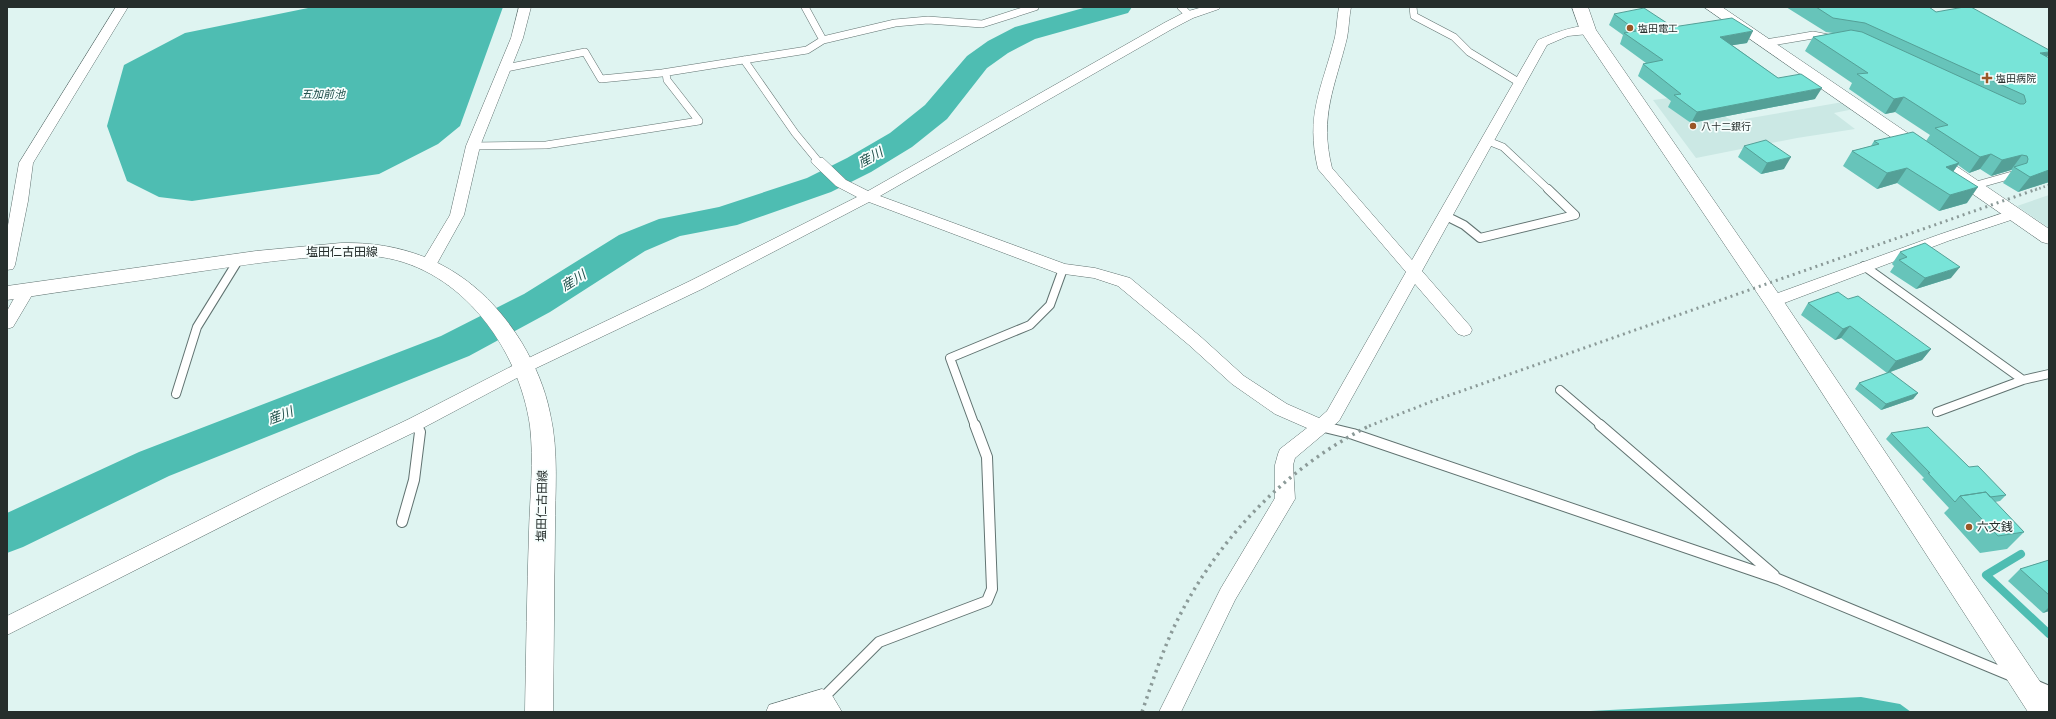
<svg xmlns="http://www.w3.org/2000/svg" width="2056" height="719" font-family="'DejaVu Sans','Noto Sans JP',sans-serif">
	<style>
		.built { fill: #cbe8e4 }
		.water { fill: #4ebdb2 }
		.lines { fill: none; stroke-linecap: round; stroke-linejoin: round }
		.stream { stroke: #4ebdb2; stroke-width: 8 }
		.river { fill: #4ebdb2; fill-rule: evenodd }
		.lane-far2-casing { stroke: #617371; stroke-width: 8 }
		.lane-far1-casing { stroke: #617371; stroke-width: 10 }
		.lane-casing { stroke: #617371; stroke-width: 12 }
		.street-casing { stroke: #617371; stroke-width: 1 }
		.secondary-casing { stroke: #617371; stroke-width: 1 }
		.lane-far2 { stroke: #fff; stroke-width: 7 }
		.lane-far1 { stroke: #fff; stroke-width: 8 }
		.lane { stroke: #fff; stroke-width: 10 }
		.street { fill: #fff; fill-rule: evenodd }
		.secondary { fill: #fff; fill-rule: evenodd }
		.rail-far2 { stroke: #8b9a98; stroke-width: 2.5; stroke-dasharray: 1.5 3; stroke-linecap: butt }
		.rail-far1 { stroke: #8b9a98; stroke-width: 3; stroke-dasharray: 2 4; stroke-linecap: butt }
		.rail { stroke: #8b9a98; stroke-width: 3.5; stroke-dasharray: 2.5 4.5; stroke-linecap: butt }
		.wall { fill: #67c4ba }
		.shaded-wall { fill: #54a097 }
		.building { fill: #78e4d8; stroke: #54a097 }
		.poi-dot { fill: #9a5727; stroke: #f6fefd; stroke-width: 1.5 }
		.labels { text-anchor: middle; stroke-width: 3.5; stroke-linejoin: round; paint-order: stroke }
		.far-poi-label { font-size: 10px; fill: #262e2c; stroke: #f6fefd; text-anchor: start }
		.far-water-label { font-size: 11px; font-style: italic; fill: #21514c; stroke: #f6fefd }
		.street-label { font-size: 12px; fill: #262e2c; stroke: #f6fefd }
		.poi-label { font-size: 12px; fill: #262e2c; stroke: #f6fefd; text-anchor: start }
		.water-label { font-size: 13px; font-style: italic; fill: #21514c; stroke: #f6fefd }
	</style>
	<rect width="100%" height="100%" fill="#dff4f1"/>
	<path class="built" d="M 1686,96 L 1733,121 L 1843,102 L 1854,109 L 1834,113 L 1855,129 L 1797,138 L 1696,158 L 1653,100 Z
		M 2049,195 L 2049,228 L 2017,206 Z"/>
	<path class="water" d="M 313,7 L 503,7 L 460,126 L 438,144 L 379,174 L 192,201 L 159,197 L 127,181 L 107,126 L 124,65 L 185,33 Z
		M 1861,697 L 1900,704 L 1911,712 L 1571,712 Z"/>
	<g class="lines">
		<path class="stream" d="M 2021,554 L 1986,575 L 2049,634"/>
		<path class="river" d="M 1087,7 L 1132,7 L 1128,13 L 1035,39 L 1008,53 L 987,68 L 947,119 L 912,147 L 871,172 L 831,192 L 737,225 L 680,236 L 645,251 L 550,312 L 469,356 L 169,476 L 23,547 L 7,553 L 7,513 L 139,452 L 441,336 L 524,294 L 619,235 L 659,219 L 719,207 L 807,178 L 847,158 L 890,133 L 925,105 L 967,56 L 988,41 L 1015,27 Z"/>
		<g class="lane-far2-casing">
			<path id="lane-far2" d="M 805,7 L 823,40
				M 1181,7 L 1189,15
				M 1413,7 L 1414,16 L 1454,37 L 1469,52 L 1520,83
				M 1766,43 L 1813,35 L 1828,38
				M 744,60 L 795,133 L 818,161
				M 506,68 L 585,52 L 601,79 L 662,73 L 807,50 L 823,40 L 895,23 L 928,20 L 982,24 L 1035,7
				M 1488,141 L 1503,147 L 1549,190
				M 473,146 L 546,145 L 699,121 L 667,80 L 666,73
				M 1973,186 L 2012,175"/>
		</g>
		<g class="lane-far1-casing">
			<path id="lane-far1" d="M 1446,216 L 1464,225 L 1480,238 L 1575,215 L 1548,189
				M 1864,266 L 2023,380 L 1937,412
				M 2023,380 L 2049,374
				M 1560,390 L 1602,426
				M 176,394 L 197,327 L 239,259
				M 415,424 L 416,426
				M 975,426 L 950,358 L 1030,325 L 1050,305 L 1063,269"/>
		</g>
		<g class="lane-casing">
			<path id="lane" d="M 1600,425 L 1774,575
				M 1320,426 L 1353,434 L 1778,579 L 2014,677
				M 402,522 L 414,480 L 420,432 L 416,425
				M 2035,685 L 2049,691
				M 822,699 L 879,642 L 987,601 L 992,589 L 987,457 L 975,425"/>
		</g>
		<g class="street-casing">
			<path id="street" d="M 116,7 L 128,7 L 33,163 L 28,201 L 15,265 L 13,269 L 7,270 L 7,231 L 19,163 Z
				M 519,7 L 531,7 L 523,38 L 480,146 L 464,215 L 434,269 L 428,270 L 422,269 L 420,265 L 450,215 L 466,146 L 511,38 Z
				M 1203,7 L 1221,7 L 1219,9 L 1193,18 L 1172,29 L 880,196 L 1065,264 L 1095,268 L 1130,278 L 1201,337 L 1244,376 L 1287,404 L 1319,418 L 1327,411 L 1406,272 L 1318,169 C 1305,114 1322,89 1335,37 C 1337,27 1337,17 1339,7 L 1351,7 C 1349,17 1349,28 1347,38 C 1335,87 1319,116 1332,168 L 1412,260 L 1538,40 C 1548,36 1586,19 1594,30 L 1588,34 L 1568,36 L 1547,45 L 1422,271 L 1470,326 L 1472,330 L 1470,334 L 1464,336 L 1458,334 L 1415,284 L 1339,421 L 1295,458 L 1293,465 L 1295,499 L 1235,600 L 1181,712 L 1159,712 L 1221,588 L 1275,498 L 1275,465 L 1278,454 L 1280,449 L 1307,428 L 1275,414 L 1232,384 L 1189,345 L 1118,286 L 1094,278 L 1057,273 L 869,202 L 702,289 L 530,371 L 421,429 L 278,498 L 7,635 L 7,616 L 264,488 L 409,419 L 518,363 L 690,281 L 857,197 L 836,186 L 813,164 L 811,161 L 813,158 L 823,158 L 846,180 L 868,191 L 1164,23 L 1185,12 Z
				M 2015,209 L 2020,211 L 2022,214 L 2020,217 L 1948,241 L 1779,305 L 1773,306 L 1767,305 L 1765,301 L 1767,297 L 1938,235 Z
				M 27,285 L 33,286 L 35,290 L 13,327 L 7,329 L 7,311 L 21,286 Z
				M 822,689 L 830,692 L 842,712 L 817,711 L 766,712 L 769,705 Z"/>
		</g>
		<g class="secondary-casing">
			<path id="secondary" d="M 1572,7 L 1588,7 L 1596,30 L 1780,296 L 2049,695 L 2049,712 L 2028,712 L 1766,306 L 1580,30 Z
				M 1704,7 L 1722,7 L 2049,229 L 2049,244 L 2042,242 Z
				M 341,243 C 420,241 481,276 522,343 C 535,365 545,388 550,413 C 559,452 555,491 555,530 C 554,591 554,651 553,712 L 525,712 C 526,652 527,591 529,531 C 530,496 534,461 530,426 C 519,349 462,269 381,257 C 360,254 338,256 317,257 C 276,260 236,266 196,272 C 133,282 70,290 7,300 L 7,286 L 256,251 Z"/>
		</g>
		<use href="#lane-far2" class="lane-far2"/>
		<use href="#lane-far1" class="lane-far1"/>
		<use href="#lane" class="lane"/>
		<use href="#street" class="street"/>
		<use href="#secondary" class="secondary"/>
		<path class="rail-far2" d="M 2035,190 L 2049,185"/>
		<path class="rail-far1" d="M 1369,426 L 1433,401 L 2037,189"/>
		<path class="rail" d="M 1142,712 C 1152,683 1161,655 1174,627 C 1215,541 1286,467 1371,425"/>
	</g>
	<path class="wall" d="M 1786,7 L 1929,7 L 1936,12 L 2047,57 L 2049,182 L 2018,192 L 2003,183 L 2012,170 L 2011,170 L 1991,176 L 1980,169 L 1969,173 L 1958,165 L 1953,172 L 1967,203 L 1939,211 L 1897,183 L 1877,189 L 1843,166 L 1852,151 L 1871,146 L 1874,141 L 1926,141 L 1930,135 L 1895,112 L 1885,114 L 1849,89 L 1852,83 L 1805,51 L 1813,37 L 1833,33 L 1826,32 Z
		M 1614,14 L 1673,27 L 1747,43 L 1732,45 L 1778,78 L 1815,99 L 1691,123 L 1668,107 L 1671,101 L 1638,76 L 1643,64 L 1646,63 L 1620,44 L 1623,35 L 1609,25 Z
		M 1744,146 L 1784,169 L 1761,174 L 1738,157 Z
		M 1900,252 L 1951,278 L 1916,289 L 1890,272 L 1894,266 L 1892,264 Z
		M 1848,299 L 1931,349 L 1922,360 L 1888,373 L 1918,393 L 1913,399 L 1881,410 L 1855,389 L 1859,383 L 1887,373 L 1841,338 L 1835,340 L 1801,315 L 1808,303 Z
		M 1891,433 L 1969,467 L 2006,495 L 2000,501 L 1995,502 L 2024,532 L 2007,549 L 1980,553 L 1944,513 L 1949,508 L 1922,479 L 1924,478 L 1886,439 Z
		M 2049,560 L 2049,611 L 2043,613 L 2008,581 L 2020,569 Z"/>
	<path class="shaded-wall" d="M 1753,31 L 1747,43 L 1715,48 L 1720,37 Z
		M 2049,52 L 2049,54 L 2041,66 L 2040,53 Z
		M 1822,88 L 1815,99 L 1691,123 L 1697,112 Z
		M 1904,97 L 1895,112 L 1885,114 L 1894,99 Z
		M 1991,154 L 1980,169 L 1969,173 L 1980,157 Z
		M 2022,155 L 2011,170 L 1991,176 L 2002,160 Z
		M 1791,157 L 1784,169 L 1761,174 L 1767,163 Z
		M 1959,163 L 1948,179 L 1946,167 Z
		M 1907,168 L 1897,183 L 1877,189 L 1887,173 Z
		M 2049,170 L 2049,182 L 2018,192 L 2030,177 Z
		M 1978,187 L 1967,203 L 1939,211 L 1950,195 Z
		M 1960,267 L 1951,278 L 1916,289 L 1925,278 Z
		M 1850,326 L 1841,338 L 1835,340 L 1843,329 Z
		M 1931,349 L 1922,360 L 1887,373 L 1896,361 Z
		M 1918,393 L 1913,399 L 1881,410 L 1886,404 Z
		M 2049,607 L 2049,611 L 2043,613 Z"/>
	<path class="building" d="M 1816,7 L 1929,7 L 1936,12 L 1964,7 L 1971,7 L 2049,50 L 2049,52 L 2040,53 L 2049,58 L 2049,170 L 2030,177 L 2014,167 L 2027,163 L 2028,159 L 2027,156 L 2022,155 L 2002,160 L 1991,154 L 1980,157 L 1935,128 L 1948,125 L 1904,97 L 1894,99 L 1857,74 L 1868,73 L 1813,37 L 1851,30 L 1862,32 L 2020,104 L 2024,104 L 2026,102 L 2024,95 L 1865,23 L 1833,18 Z
		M 1644,8 L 1673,27 L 1732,18 L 1753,31 L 1720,37 L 1778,78 L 1801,74 L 1822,88 L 1697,112 L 1674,95 L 1681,94 L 1643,64 L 1663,60 L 1624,33 L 1637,31 L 1614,14 Z
		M 1913,132 L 1959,163 L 1946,167 L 1978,187 L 1950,195 L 1907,168 L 1887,173 L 1852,151 L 1879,144 L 1874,141 Z
		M 1766,140 L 1791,157 L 1767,163 L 1744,146 Z
		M 1925,243 L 1960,267 L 1925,278 L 1899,260 L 1907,257 L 1900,252 Z
		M 1838,292 L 1848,299 L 1858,296 L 1931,349 L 1896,361 L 1850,326 L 1843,329 L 1808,303 Z
		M 1890,372 L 1918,393 L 1886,404 L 1859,383 Z
		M 1928,427 L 1969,467 L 1978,466 L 2006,495 L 1990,497 L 1986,492 L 1960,496 L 1955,502 L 1928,473 L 1930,473 L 1891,433 Z
		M 1986,492 L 2024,532 L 1998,536 L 1960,496 Z
		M 2049,560 L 2049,595 L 2020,569 Z"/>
	<g class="poi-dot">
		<circle cx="1630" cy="28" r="4"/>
		<path d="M1985 72h4v4h4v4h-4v4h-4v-4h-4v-4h4z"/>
		<circle cx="1693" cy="126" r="4"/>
		<circle cx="1969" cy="527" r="4"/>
	</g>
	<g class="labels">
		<g class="far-poi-label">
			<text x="1638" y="32">塩田電工</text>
			<text x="1996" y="82">塩田病院</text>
			<text x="1701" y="130">八十二銀行</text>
		</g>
		<g class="far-water-label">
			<text x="323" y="98">五加前池</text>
		</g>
		<g class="street-label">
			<text x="342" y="256">塩田仁古田線</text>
			<text transform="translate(542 506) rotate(-89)" y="4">塩田仁古田線</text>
		</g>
		<g class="poi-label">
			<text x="1977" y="531">六文銭</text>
		</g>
		<g class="water-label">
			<text transform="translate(870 157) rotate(-29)" y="5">産川</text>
			<text transform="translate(573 280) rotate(-32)" y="5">産川</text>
			<text transform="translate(280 415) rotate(-21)" y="5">産川</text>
		</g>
	</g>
	<rect width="2056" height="719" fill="none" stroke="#262e2c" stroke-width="16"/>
</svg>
